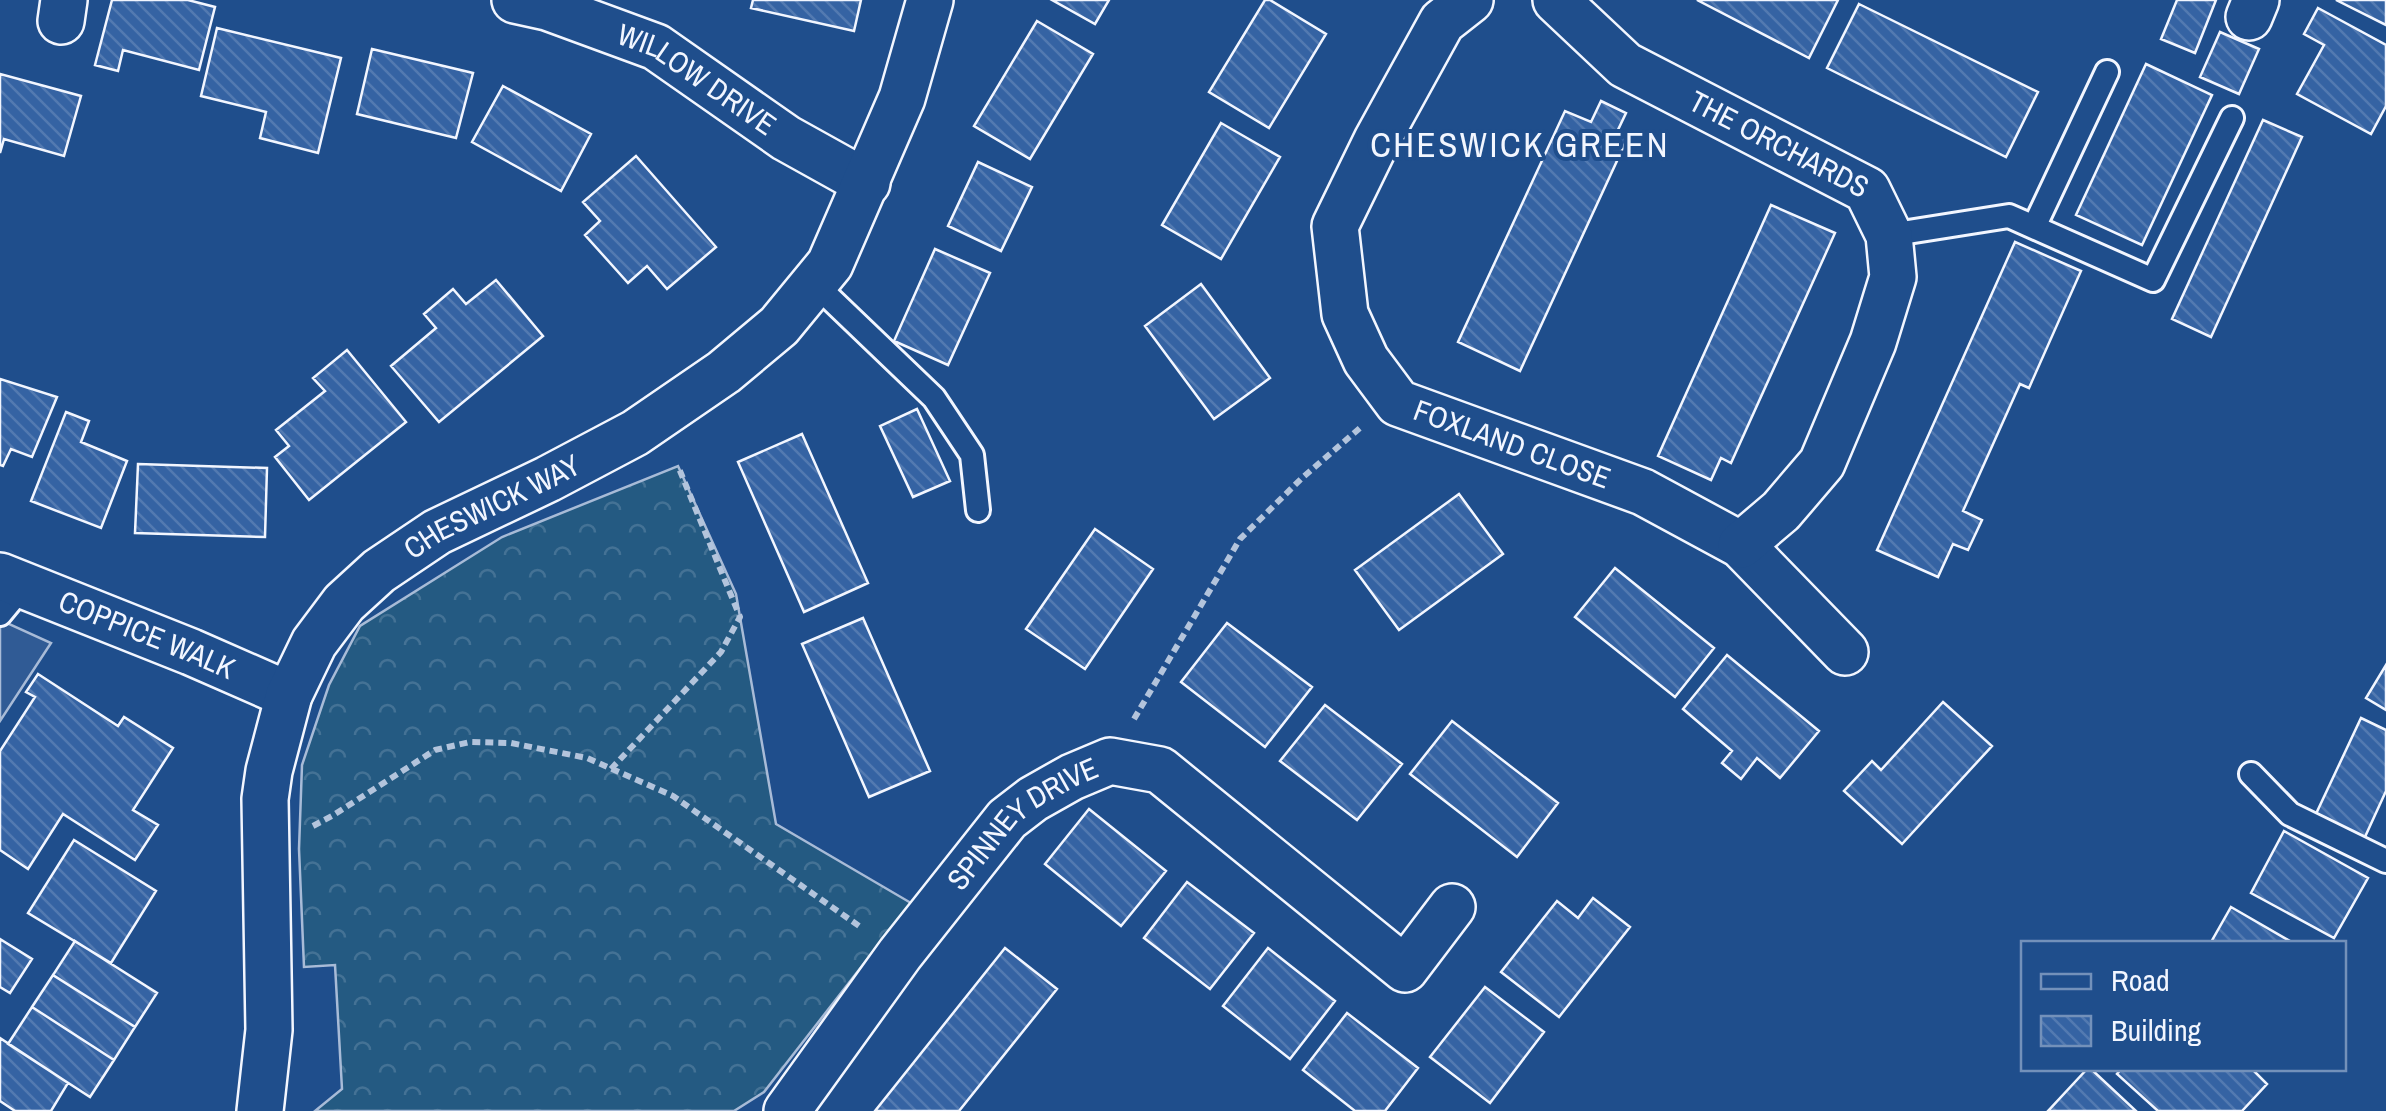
<svg xmlns="http://www.w3.org/2000/svg" width="2386" height="1111" font-family="'Archivo Narrow',sans-serif">
	<style>
		.forest { fill: url(#forest-crowns); stroke: #a8bbd7; stroke-width: 2.5 }
		.parking { fill: #305b95; stroke: #a8bbd7; stroke-width: 2.5 }
		.building { fill: url(#building-back-hatch); stroke: #f2f6ff; stroke-width: 2.5 }
		.lines { fill: none; stroke-linecap: round; stroke-linejoin: round }
		.lane-casing { stroke: #f2f6ff; stroke-width: 28 }
		.street-casing { stroke: #f2f6ff; stroke-width: 50 }
		.path { stroke: #b3c4dc; stroke-width: 6; stroke-dasharray: 8 5; stroke-linecap: butt }
		.lane { stroke: #1f4e8c; stroke-width: 22 }
		.street { stroke: #1f4e8c; stroke-width: 45 }
		.labels { text-anchor: middle; stroke-width: 8; stroke-linejoin: round; paint-order: stroke }
		.street-label { font-size: 30px; fill: #f2f6ff; stroke: #1f4e8c }
		.quarter-label { font-size: 35px; letter-spacing: 2.5px; fill: #f2f6ff; stroke: #1f4e8c }
	</style>
	<defs>
		<pattern id="forest-crowns" width="20" height="18" patternUnits="userSpaceOnUse" patternTransform="scale(2.5)"><rect width="20" height="18" fill="#245a82"/><path d="M2 6a3 3 0 1 1 6 0M12 15a3 3 0 1 1 6 0" fill="none" stroke="#447295"/></pattern>
		<pattern id="building-back-hatch" width="6" height="6" patternUnits="userSpaceOnUse" patternTransform="scale(2.5)"><rect width="6" height="6" fill="#3563a3"/><path d="M-1 5l2 2M0 0l6 6M5-1l2 2" fill="none" stroke="#537ab1"/></pattern>
	</defs>
	<rect width="100%" height="100%" fill="#1f4e8c"/>
	<path class="forest" d="M 678,466 L 736,594 L 776,824 L 911,903 L 764,1092 L 734,1111 L 315,1111 L 342,1089 L 335,965 L 304,967 L 299,849 L 302,765 L 329,685 L 360,626 L 502,537 Z"/>
	<path class="parking" d="M 0,620 L 51,643 L 0,721 Z"/>
	<path class="building" d="M 112,0 L 188,0 L 215,7 L 199,70 L 123,50 L 118,71 L 95,65 Z
		M 753,0 L 861,0 L 854,31 L 751,8 Z
		M 1052,0 L 1109,0 L 1095,24 Z
		M 1265,0 L 1270,0 L 1326,34 L 1269,128 L 1209,92 Z
		M 1697,0 L 1838,0 L 1809,58 Z
		M 2177,0 L 2216,0 L 2195,53 L 2161,39 Z
		M 2336,0 L 2386,0 L 2386,25 Z
		M 1859,4 L 2038,92 L 2006,157 L 1827,68 Z
		M 2318,8 L 2386,45 L 2386,106 L 2371,134 L 2297,94 L 2324,45 L 2304,34 Z
		M 1037,21 L 1093,54 L 1030,159 L 974,126 Z
		M 217,28 L 341,58 L 318,153 L 260,138 L 266,112 L 201,96 Z
		M 2220,32 L 2259,49 L 2239,94 L 2200,77 Z
		M 372,49 L 473,73 L 456,138 L 357,114 Z
		M 2146,64 L 2212,95 L 2142,245 L 2076,215 Z
		M 0,74 L 81,96 L 64,156 L 4,139 L 0,153 Z
		M 503,86 L 591,134 L 561,191 L 472,142 Z
		M 1601,101 L 1626,113 L 1617,132 L 1628,137 L 1520,371 L 1458,342 L 1565,111 L 1591,122 Z
		M 2263,120 L 2302,137 L 2211,337 L 2172,319 Z
		M 1221,123 L 1280,157 L 1221,259 L 1162,225 Z
		M 636,156 L 716,247 L 667,289 L 647,266 L 628,283 L 585,235 L 600,221 L 583,202 Z
		M 978,162 L 1032,187 L 1001,251 L 948,226 Z
		M 1771,205 L 1835,233 L 1731,463 L 1721,458 L 1711,480 L 1658,456 Z
		M 2015,242 L 2081,271 L 2029,388 L 2020,384 L 1963,511 L 1982,520 L 1968,550 L 1953,544 L 1938,577 L 1877,550 Z
		M 935,249 L 990,273 L 948,365 L 894,341 Z
		M 496,280 L 543,336 L 439,422 L 391,366 L 436,328 L 424,314 L 453,289 L 466,304 Z
		M 1201,284 L 1270,378 L 1214,419 L 1145,326 Z
		M 347,350 L 406,422 L 309,500 L 275,457 L 289,446 L 276,430 L 325,391 L 313,378 Z
		M 0,379 L 57,397 L 32,457 L 11,449 L 3,466 L 0,465 Z
		M 917,409 L 950,481 L 913,497 L 880,426 Z
		M 66,412 L 89,421 L 81,442 L 127,461 L 101,528 L 31,501 Z
		M 802,434 L 868,583 L 804,612 L 738,462 Z
		M 138,464 L 267,468 L 265,537 L 135,533 Z
		M 1459,494 L 1503,554 L 1399,630 L 1355,570 Z
		M 1095,529 L 1153,569 L 1085,669 L 1026,629 Z
		M 1615,568 L 1714,648 L 1675,697 L 1575,617 Z
		M 863,618 L 930,771 L 869,797 L 802,644 Z
		M 1227,623 L 1312,687 L 1265,747 L 1181,682 Z
		M 1727,655 L 1819,731 L 1780,778 L 1757,758 L 1741,779 L 1722,763 L 1732,751 L 1683,709 Z
		M 2386,665 L 2386,710 L 2366,698 Z
		M 38,674 L 118,726 L 124,717 L 173,748 L 133,810 L 158,825 L 135,860 L 63,814 L 28,869 L 0,850 L 0,751 L 35,697 L 26,692 Z
		M 1943,702 L 1992,746 L 1902,844 L 1844,791 L 1872,761 L 1881,770 Z
		M 1325,705 L 1402,764 L 1357,820 L 1280,761 Z
		M 2361,718 L 2386,730 L 2386,791 L 2364,839 L 2315,816 Z
		M 1452,721 L 1558,803 L 1517,857 L 1410,774 Z
		M 1089,809 L 1166,871 L 1121,926 L 1045,864 Z
		M 2284,831 L 2368,878 L 2334,938 L 2251,893 Z
		M 74,840 L 156,891 L 111,963 L 28,913 Z
		M 1187,882 L 1254,933 L 1210,989 L 1144,938 Z
		M 1593,898 L 1630,927 L 1559,1017 L 1501,972 L 1557,901 L 1578,918 Z
		M 2231,907 L 2295,944 L 2210,944 Z
		M 0,939 L 32,959 L 10,993 L 0,987 Z
		M 75,941 L 157,993 L 135,1027 L 53,975 Z
		M 1005,948 L 1057,989 L 959,1111 L 875,1111 Z
		M 1268,948 L 1335,1001 L 1290,1059 L 1223,1006 Z
		M 53,975 L 135,1027 L 114,1060 L 32,1007 Z
		M 1485,987 L 1544,1032 L 1490,1103 L 1430,1057 Z
		M 32,1007 L 114,1060 L 90,1097 L 8,1044 Z
		M 1347,1013 L 1418,1068 L 1385,1111 L 1355,1111 L 1303,1070 Z
		M 0,1038 L 68,1083 L 51,1111 L 15,1111 L 0,1101 Z
		M 2088,1068 L 2090,1068 L 2136,1111 L 2048,1111 Z
		M 2122,1068 L 2251,1068 L 2267,1084 L 2242,1111 L 2158,1111 L 2117,1074 Z"/>
	<g class="lines">
		<g class="lane-casing">
			<path id="lane" d="M 2034,227 L 2107,72
				M 1889,235 L 2009,216 L 2153,280 L 2232,118
				M 814,283 L 934,398 L 972,455 L 978,510
				M 0,614 L 24,585
				M 2251,774 L 2290,814 L 2386,861"/>
		</g>
		<g class="street-casing">
			<g id="street">
				<path id="s1" d="M 515,0 L 547,7 L 656,47 L 786,138 L 867,183"/>
				<path id="s2" d="M 1470,0 L 1442,22 L 1377,140 L 1335,226 L 1345,314 L 1366,360 L 1398,403 L 1643,492 L 1741,545 L 1845,652"/>
				<path id="s3" d="M 1556,0 L 1625,65 L 1867,190 L 1889,235 L 1893,277 L 1873,342 L 1822,463 L 1781,511 L 1741,545"/>
				<path d="M 2249,17 L 2256,0"/>
				<path d="M 61,21 L 64,0"/>
				<path id="s4" d="M 0,576 L 191,652 L 289,695"/>
				<path id="s5" d="M 260,1111 L 269,1030 L 265,799 L 269,771 L 289,695 L 314,643 L 344,603 L 379,571 L 437,532 L 548,479 L 635,433 L 724,372 L 779,326 L 830,264 L 902,98 L 930,0"/>
				<path id="s6" d="M 787,1111 L 900,954 L 1007,819 L 1033,799 L 1072,777 L 1110,761 L 1160,770 L 1405,969 L 1452,907"/>
			</g>
		</g>
		<path class="path" d="M 1134,719 L 1240,539 L 1302,478 L 1360,428
			M 611,769 L 721,652 L 740,617 L 678,466
			M 313,826 L 332,816 L 435,750 L 470,742 L 511,743 L 587,758 L 673,796 L 862,928"/>
		<use href="#lane" class="lane"/>
		<use href="#street" class="street"/>
	</g>
	<g class="labels">
		<g class="street-label">
			<text dy="10" stroke="none"><textPath href="#s1" startOffset="200">WILLOW DRIVE</textPath></text>
			<text dy="10" stroke="none"><textPath href="#s3" startOffset="268">THE ORCHARDS</textPath></text>
			<text dy="10" stroke="none"><textPath href="#s2" startOffset="580">FOXLAND CLOSE</textPath></text>
			<text dy="10" stroke="none"><textPath href="#s5" startOffset="705">CHESWICK WAY</textPath></text>
			<text dy="10" stroke="none"><textPath href="#s4" startOffset="158">COPPICE WALK</textPath></text>
			<text dy="10" stroke="none"><textPath href="#s6" startOffset="375">SPINNEY DRIVE</textPath></text>
		</g>
		<g class="quarter-label">
			<text x="1520" y="157">CHESWICK GREEN</text>
		</g>
	</g>
	<rect x="2021" y="941" width="325" height="130" fill="#1f4e8c" stroke="#7391ba" stroke-width="2.5"/>
	<rect x="2041" y="974" width="50" height="15" fill="#1f4e8c" stroke="#7391ba" stroke-width="2.5"/>
	<text x="2111" y="991" font-size="30" fill="#f2f6ff">Road</text>
	<rect x="2041" y="1016" width="50" height="30" fill="url(#building-back-hatch)" stroke="#7391ba" stroke-width="2.5"/>
	<text x="2111" y="1041" font-size="30" fill="#f2f6ff">Building</text>
</svg>
